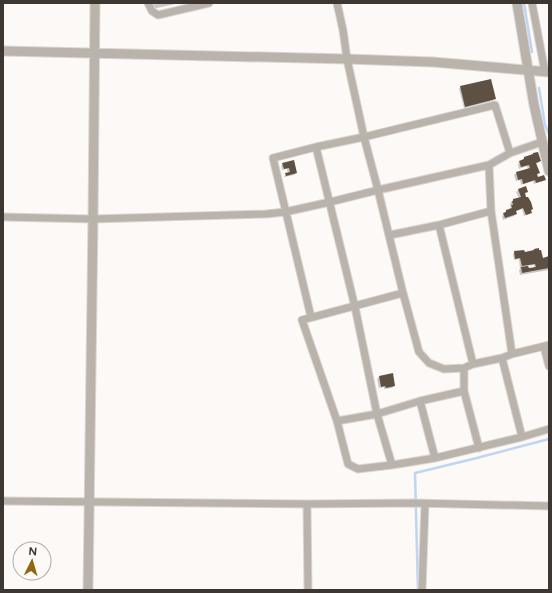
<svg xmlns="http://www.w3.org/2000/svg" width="552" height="593" font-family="Figtree,sans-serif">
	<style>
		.shadow { fill: #0003; fill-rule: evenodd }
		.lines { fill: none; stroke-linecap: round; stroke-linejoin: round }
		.stream { stroke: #bfd5f3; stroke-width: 2.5 }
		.building { fill: #5f5044 }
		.minor-casing { stroke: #dad6d3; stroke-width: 9 }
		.tertiary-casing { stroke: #dad6d3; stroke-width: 11 }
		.minor { stroke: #b9b3ac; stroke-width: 7 }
		.tertiary { stroke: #b9b3ac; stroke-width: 9 }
	</style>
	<rect width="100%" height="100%" fill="#fcf9f6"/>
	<path class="shadow" d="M 146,3 L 180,3 L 148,10 Z
		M 461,87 L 494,99 L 493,101 L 464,108 L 459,89 Z
		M 524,158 L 540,161 L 538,163 L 535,164 L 539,173 L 537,175 L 538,178 L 544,180 L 542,181 L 534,184 L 533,181 L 521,185 L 520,180 L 516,181 L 514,175 L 516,173 L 528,169 L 527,166 L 519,169 L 518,164 Z
		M 293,161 L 296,173 L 294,175 L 284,177 L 284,176 L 288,173 L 287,169 L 282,170 L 281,166 L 283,164 Z
		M 518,190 L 527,192 L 524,194 L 532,209 L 530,211 L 531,212 L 529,214 L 524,216 L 522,209 L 516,211 L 516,214 L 514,216 L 503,220 L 502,216 L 506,211 L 511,210 L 510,208 L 511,207 L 510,204 L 511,202 L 513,200 L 519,198 L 516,192 Z
		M 534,249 L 542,259 L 549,259 L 549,270 L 520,275 L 519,270 L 520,269 L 519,259 L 514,260 L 513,254 L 515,252 L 524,253 L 532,251 ZM 534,265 L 534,268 L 528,269 L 527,266 Z
		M 392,374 L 394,386 L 392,388 L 384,389 L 384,387 L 379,388 L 377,379 L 379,377 Z"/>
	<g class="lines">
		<path class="stream" d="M 524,3 L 532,52
			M 539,88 L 545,125 L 549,134
			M 418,590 L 415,473 L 473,459 L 549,439"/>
	</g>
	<path class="building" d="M 491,79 L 496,99 L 465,107 L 460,86 Z
		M 538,152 L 541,161 L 536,163 L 540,173 L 537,174 L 538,177 L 544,175 L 546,180 L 536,183 L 535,180 L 523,184 L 522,179 L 518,180 L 516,172 L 530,168 L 529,165 L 521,167 L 519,161 L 524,159 L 524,157 L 533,154 L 533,153 Z
		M 294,160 L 297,173 L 286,176 L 285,173 L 290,172 L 289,168 L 284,169 L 282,163 Z
		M 526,186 L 528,192 L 525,193 L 526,197 L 528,197 L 531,202 L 533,209 L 531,210 L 532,213 L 526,215 L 523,208 L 516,211 L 517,214 L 505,218 L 503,213 L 506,212 L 506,210 L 512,208 L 511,205 L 513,205 L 512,201 L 513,201 L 513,199 L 521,197 L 518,189 Z
		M 539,248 L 539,250 L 541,250 L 543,258 L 549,256 L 549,268 L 522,273 L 521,267 L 528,266 L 529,268 L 536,267 L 535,264 L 522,266 L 520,258 L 515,259 L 514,251 L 524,250 L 525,252 L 534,250 L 534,249 Z
		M 393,373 L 395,386 L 386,388 L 385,386 L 381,387 L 379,376 Z"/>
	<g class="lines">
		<g class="minor-casing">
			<path id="minor" d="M 148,3 L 152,11 L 158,15 L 209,3
				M 337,3 L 343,30 L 347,59 L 364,137 L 378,190 L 403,293 L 419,352 L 429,363 L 444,369 L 464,368 L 473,364 L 502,358 L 512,354 L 549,345
				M 532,3 L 545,72
				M 316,147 L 355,307 L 377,414 L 392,465
				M 489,165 L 491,211 L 512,354
				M 3,217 L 93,219 L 266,214 L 285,212 L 330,202 L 378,190 L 489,165 L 510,153 L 542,142
				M 439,225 L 473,364
				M 390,235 L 439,225 L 491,211
				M 403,293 L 302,320 L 337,421 L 348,464 L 358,469 L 392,465 L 435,458 L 522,437 L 549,429
				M 311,317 L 273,158 L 316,147 L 364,137 L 495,105 L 510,153
				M 544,347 L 549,366
				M 502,358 L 522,437
				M 464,368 L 464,391 L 479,448
				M 420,401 L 435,458
				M 337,421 L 377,414 L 420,401 L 464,391
				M 3,501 L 307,504 L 414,503 L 549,506
				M 307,504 L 308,590
				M 422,590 L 425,504"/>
		</g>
		<g class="tertiary-casing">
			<path id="tertiary" d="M 517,3 L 534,105 L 549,171
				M 3,51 L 347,59 L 433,62 L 549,72
				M 88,590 L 93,219 L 95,3"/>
		</g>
		<use href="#minor" class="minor"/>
		<use href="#tertiary" class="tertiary"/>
	</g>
	<rect width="552" height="593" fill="none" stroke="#3e3731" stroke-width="8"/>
	<g transform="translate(32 561) rotate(5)"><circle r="19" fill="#fcf9f6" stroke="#b0aba7"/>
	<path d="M0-3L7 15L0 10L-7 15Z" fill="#90660e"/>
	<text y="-6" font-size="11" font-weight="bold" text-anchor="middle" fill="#3e3731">N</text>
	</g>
</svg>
